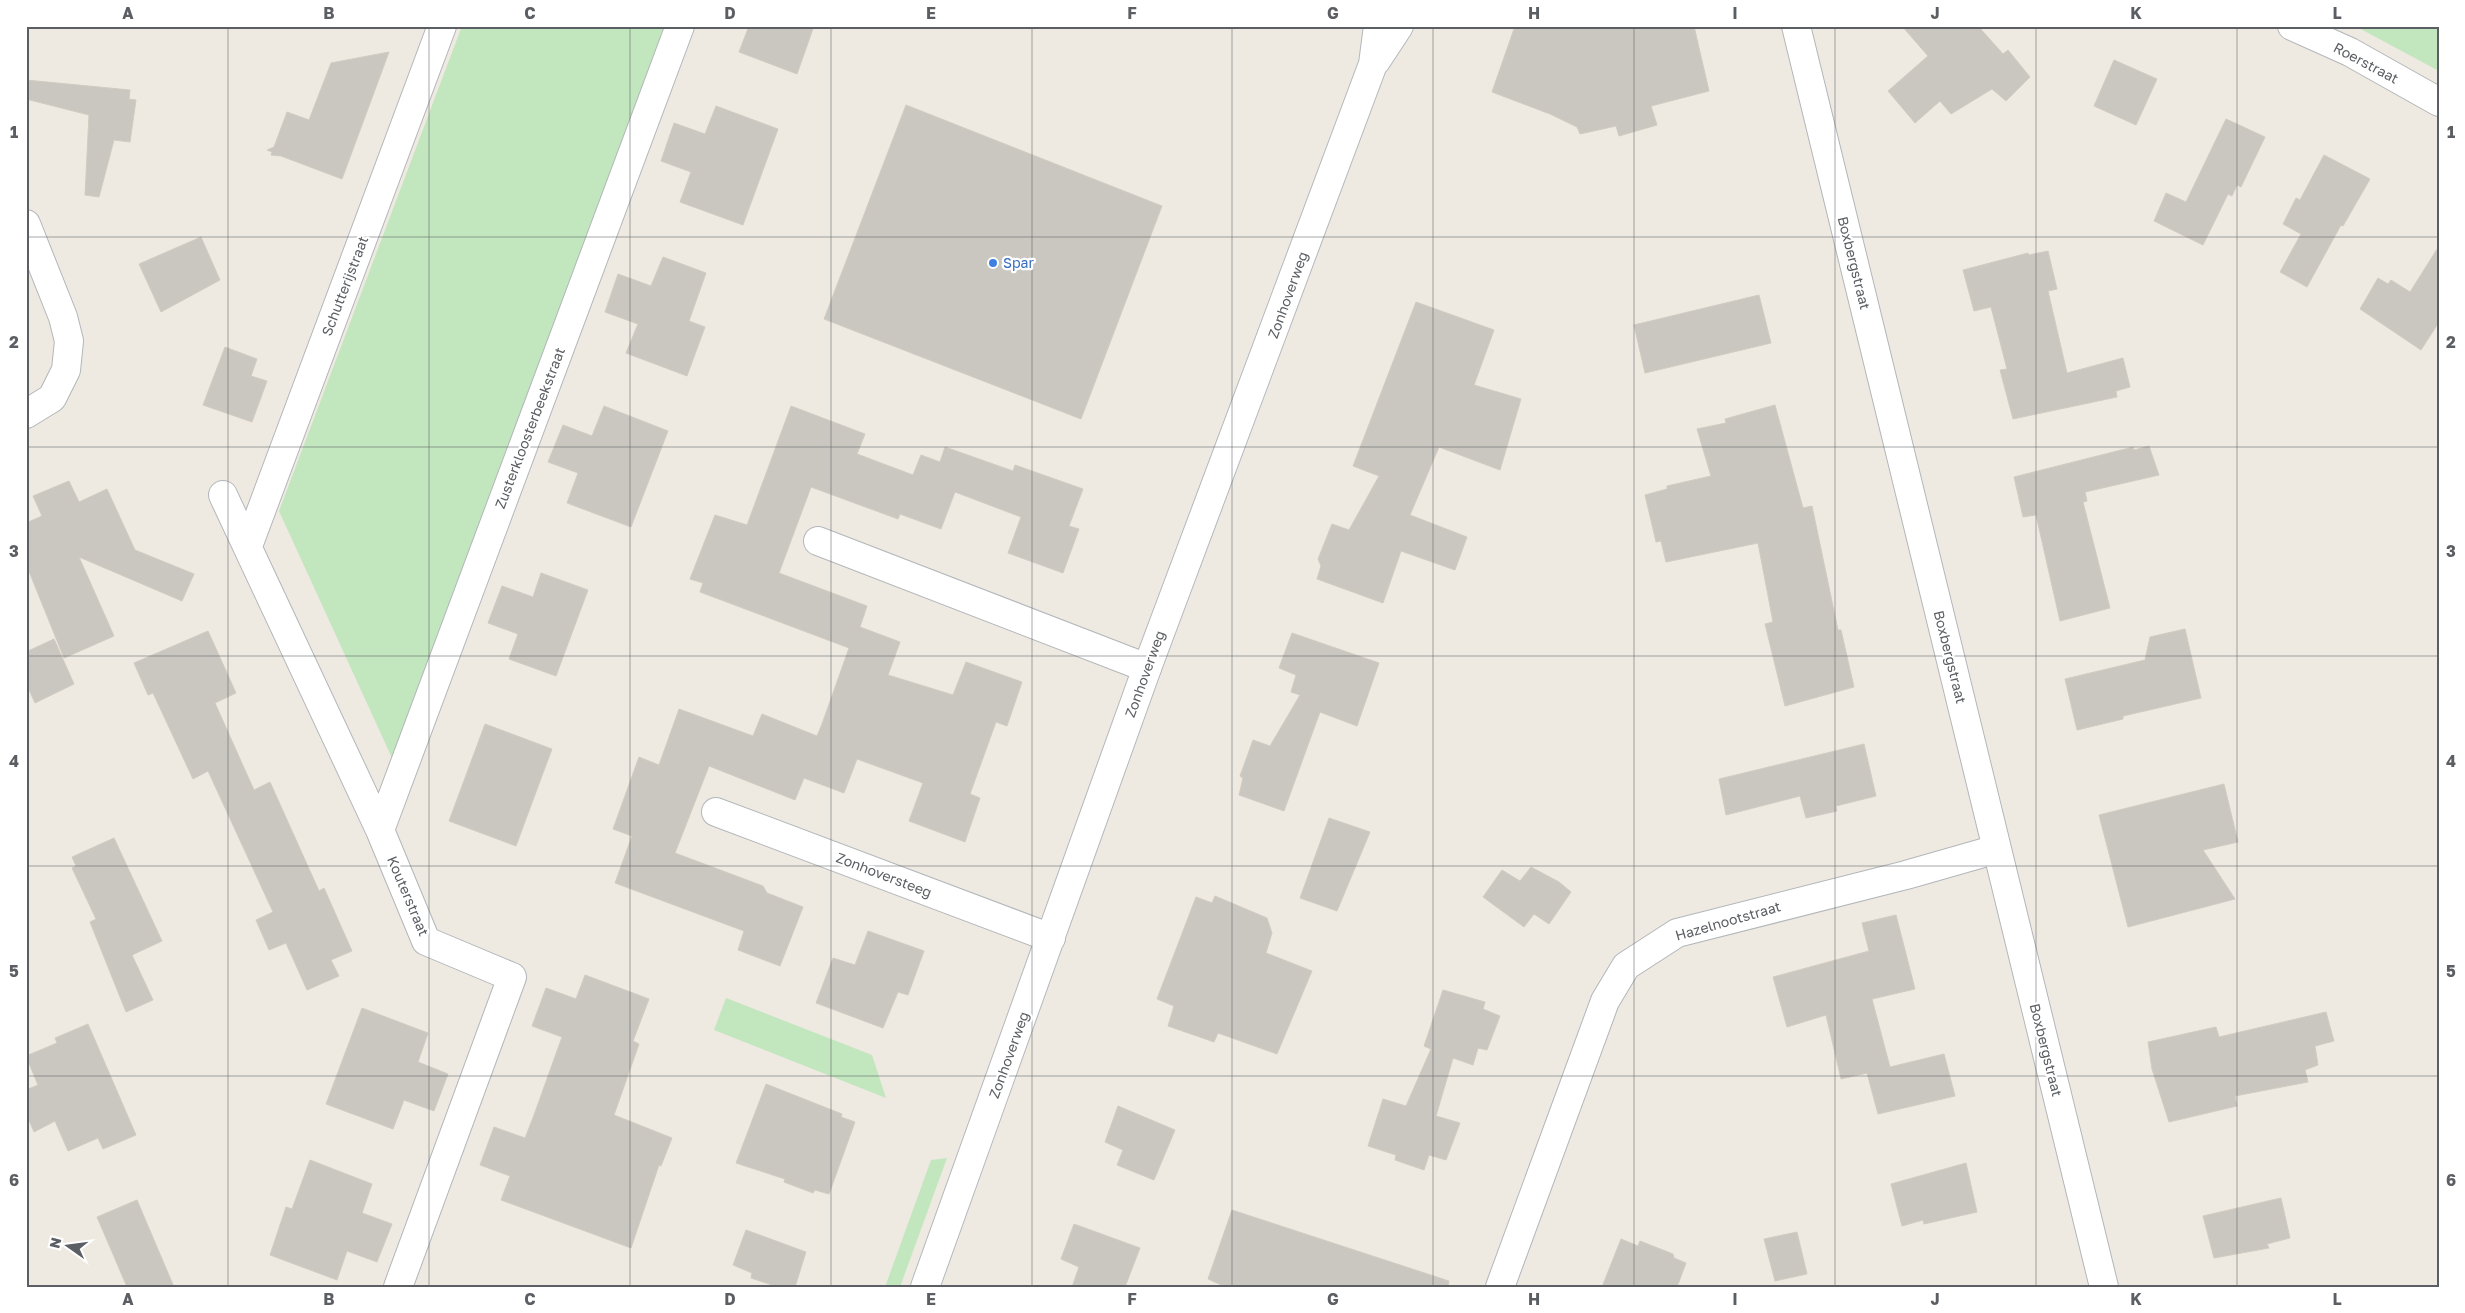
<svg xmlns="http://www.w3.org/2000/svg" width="2465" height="1313" font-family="'Golos Text',sans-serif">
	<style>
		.green { fill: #c2e6be }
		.building { fill: #cac7c1; stroke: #d2cbc0 }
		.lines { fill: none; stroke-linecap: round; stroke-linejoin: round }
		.street-casing { stroke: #b3b6ba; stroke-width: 30 }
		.secondary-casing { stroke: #b4b8bd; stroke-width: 30 }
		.street { stroke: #fff; stroke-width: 28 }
		.secondary { stroke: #fff; stroke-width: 28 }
		.grid { fill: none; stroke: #5b5f63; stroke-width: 1; stroke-opacity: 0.55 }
		.shop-dot { fill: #3f7fe0; stroke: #fff; stroke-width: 2 }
		.labels { text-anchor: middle; stroke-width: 4.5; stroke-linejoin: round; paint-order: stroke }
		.street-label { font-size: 14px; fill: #5b5f63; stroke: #fff }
		.shop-label { font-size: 14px; fill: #366cbe; stroke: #fff; text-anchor: start }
		.neatline { fill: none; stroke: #5b5f63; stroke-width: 2 }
		.grid-label { font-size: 16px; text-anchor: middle; font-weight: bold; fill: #5b5f63 }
	</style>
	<rect width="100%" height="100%" fill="#eeeae2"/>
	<path class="green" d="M 462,26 L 667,26 L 392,758 L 279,511 Z
		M 2355,26 L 2439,26 L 2439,71 Z
		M 726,998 L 872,1055 L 886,1098 L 714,1030 Z
		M 947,1158 L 900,1287 L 885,1287 L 931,1160 Z"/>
	<path class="building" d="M 749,26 L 814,26 L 797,74 L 739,52 Z
		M 1515,26 L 1694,26 L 1709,91 L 1651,106 L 1657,125 L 1619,136 L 1616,126 L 1580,134 L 1577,127 L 1550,114 L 1492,92 Z
		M 1902,26 L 1978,26 L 2003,54 L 2008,50 L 2030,77 L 2006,101 L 1992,89 L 1951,114 L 1940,101 L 1915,123 L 1888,91 L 1928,56 Z
		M 389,52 L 342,179 L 281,156 L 271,155 L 272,152 L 267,150 L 274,147 L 287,112 L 309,120 L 331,63 Z
		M 2114,60 L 2157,79 L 2136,125 L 2094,106 Z
		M 26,80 L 130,90 L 129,99 L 136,100 L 130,142 L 114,140 L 99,197 L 85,195 L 89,115 L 26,99 Z
		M 906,105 L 1162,206 L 1081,419 L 824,319 Z
		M 716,106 L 778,129 L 743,225 L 680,202 L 691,172 L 661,161 L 674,123 L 705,134 Z
		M 2226,119 L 2265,137 L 2241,187 L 2237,185 L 2232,196 L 2228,194 L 2203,245 L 2154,221 L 2166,193 L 2186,202 Z
		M 2324,155 L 2370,179 L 2343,226 L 2341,225 L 2307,287 L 2280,272 L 2301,234 L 2283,224 L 2296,198 L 2300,200 Z
		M 201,237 L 220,280 L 161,312 L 139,264 Z
		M 2439,246 L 2439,322 L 2421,350 L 2360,309 L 2378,278 L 2388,284 L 2391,280 L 2410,292 Z
		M 2048,251 L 2057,289 L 2048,291 L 2067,373 L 2123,358 L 2130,387 L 2116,391 L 2117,397 L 2013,419 L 2000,370 L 2007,369 L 1991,307 L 1974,311 L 1963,270 L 2028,253 L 2029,255 Z
		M 663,257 L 706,273 L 689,321 L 705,327 L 687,376 L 626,353 L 638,324 L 605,312 L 618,274 L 651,286 Z
		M 1759,295 L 1771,343 L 1645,373 L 1634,325 Z
		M 1416,302 L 1494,330 L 1474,385 L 1521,399 L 1500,470 L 1439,447 L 1410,515 L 1467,537 L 1455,570 L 1401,551 L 1383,603 L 1317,579 L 1321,566 L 1318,559 L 1332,524 L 1349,530 L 1379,476 L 1353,466 Z
		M 225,347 L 257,359 L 251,376 L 267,381 L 252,422 L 203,405 Z
		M 1775,405 L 1803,508 L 1812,506 L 1838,630 L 1841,630 L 1854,687 L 1785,706 L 1765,624 L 1773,622 L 1758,543 L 1666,562 L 1661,541 L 1656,542 L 1645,495 L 1667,489 L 1667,486 L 1711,476 L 1697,429 L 1726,423 L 1725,419 Z
		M 604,406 L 668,431 L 631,527 L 567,503 L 578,473 L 548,462 L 563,425 L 592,436 Z
		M 791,406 L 865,434 L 857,454 L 913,475 L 921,455 L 940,462 L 945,447 L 1013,471 L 1015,465 L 1083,489 L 1069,526 L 1079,529 L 1063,573 L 1008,553 L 1021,517 L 955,492 L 941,529 L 900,514 L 898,519 L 811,487 L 779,573 L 867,606 L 860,627 L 900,642 L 888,675 L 953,695 L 966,662 L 1022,682 L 1007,726 L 996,722 L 970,794 L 980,798 L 965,842 L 909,821 L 923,783 L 857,759 L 844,793 L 804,778 L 795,800 L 709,766 L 675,853 L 763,886 L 767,893 L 803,907 L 780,966 L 738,950 L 744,931 L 615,883 L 632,836 L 613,829 L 639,757 L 659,765 L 679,709 L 753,736 L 762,714 L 817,736 L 822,724 L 849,648 L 700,592 L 703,583 L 690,579 L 715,515 L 747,525 Z
		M 2149,446 L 2159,475 L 2085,492 L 2087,501 L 2083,502 L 2110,608 L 2060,621 L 2036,515 L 2023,517 L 2014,477 L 2133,447 L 2134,450 Z
		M 69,481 L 79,502 L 107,489 L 135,550 L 194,574 L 182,601 L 79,557 L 114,636 L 64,658 L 26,564 L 26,523 L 42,516 L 33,496 Z
		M 541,573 L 588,590 L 556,676 L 509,659 L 518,634 L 488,623 L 502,586 L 533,597 Z
		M 2185,629 L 2201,698 L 2123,716 L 2123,719 L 2077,730 L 2065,679 L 2145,660 L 2150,637 Z
		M 208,631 L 236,693 L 215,703 L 254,790 L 270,782 L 319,891 L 324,888 L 352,951 L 331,960 L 339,976 L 307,990 L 286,943 L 269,950 L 256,920 L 273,912 L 208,771 L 193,779 L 153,693 L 148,695 L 134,663 Z
		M 1292,633 L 1379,663 L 1357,726 L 1320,712 L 1284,811 L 1239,795 L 1243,778 L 1240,776 L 1253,740 L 1270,746 L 1300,695 L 1291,692 L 1296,675 L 1279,668 Z
		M 54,639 L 74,684 L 35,703 L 26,683 L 26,652 Z
		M 485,724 L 552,749 L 516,846 L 449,821 Z
		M 1864,744 L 1876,796 L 1836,806 L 1837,811 L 1806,818 L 1800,796 L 1726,815 L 1719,779 Z
		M 2224,784 L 2238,842 L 2203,850 L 2235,899 L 2128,927 L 2099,815 Z
		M 1329,818 L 1370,832 L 1337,911 L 1300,898 Z
		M 114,838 L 162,941 L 132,955 L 153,1000 L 126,1012 L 90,922 L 96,919 L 72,868 L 76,866 L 72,857 Z
		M 1531,867 L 1559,882 L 1571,892 L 1549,924 L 1534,914 L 1524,927 L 1483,897 L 1502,870 L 1520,881 Z
		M 1215,896 L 1267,918 L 1272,933 L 1266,953 L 1312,971 L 1277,1054 L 1218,1033 L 1214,1042 L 1168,1026 L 1174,1006 L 1157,999 L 1196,897 L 1212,903 Z
		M 1896,915 L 1915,989 L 1872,999 L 1890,1067 L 1944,1054 L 1955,1096 L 1878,1114 L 1867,1073 L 1841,1079 L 1826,1015 L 1787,1027 L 1773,977 L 1869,951 L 1862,923 Z
		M 868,931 L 924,951 L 908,995 L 898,992 L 883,1028 L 816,1003 L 833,958 L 855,965 Z
		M 585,975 L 649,999 L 633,1041 L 639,1044 L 614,1115 L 672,1138 L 661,1166 L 659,1165 L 631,1248 L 501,1200 L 510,1176 L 480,1165 L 494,1127 L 525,1138 L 534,1115 L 562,1037 L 532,1026 L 546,988 L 576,999 Z
		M 1443,990 L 1485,1002 L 1483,1009 L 1500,1016 L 1487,1050 L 1478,1048 L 1473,1065 L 1453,1058 L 1436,1116 L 1460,1123 L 1446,1160 L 1429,1155 L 1424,1170 L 1395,1160 L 1396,1155 L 1368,1146 L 1383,1099 L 1406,1106 L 1431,1049 L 1424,1046 Z
		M 362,1008 L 428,1033 L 418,1062 L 448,1074 L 434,1111 L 404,1100 L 393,1129 L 326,1104 Z
		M 2326,1012 L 2334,1041 L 2315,1046 L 2318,1065 L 2305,1070 L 2308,1082 L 2235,1096 L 2237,1106 L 2169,1122 L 2152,1069 L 2148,1042 L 2216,1027 L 2219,1037 Z
		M 88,1024 L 136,1135 L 103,1149 L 98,1138 L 68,1151 L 55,1121 L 34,1132 L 26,1113 L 26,1090 L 38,1085 L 26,1056 L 57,1043 L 55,1038 Z
		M 766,1084 L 842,1114 L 841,1117 L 855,1122 L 829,1194 L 815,1190 L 813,1193 L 784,1182 L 785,1179 L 736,1163 Z
		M 1118,1106 L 1175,1130 L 1154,1180 L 1117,1165 L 1123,1150 L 1105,1142 Z
		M 310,1160 L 372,1184 L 362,1213 L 392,1224 L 377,1262 L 347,1251 L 337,1280 L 270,1255 L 286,1207 L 292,1209 Z
		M 1966,1163 L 1977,1212 L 1924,1224 L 1923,1220 L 1902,1226 L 1891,1184 Z
		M 2281,1198 L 2290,1238 L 2267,1244 L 2269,1248 L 2214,1258 L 2203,1216 Z
		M 137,1200 L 174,1287 L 127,1287 L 97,1217 Z
		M 1232,1210 L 1449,1281 L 1448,1287 L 1226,1287 L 1208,1279 Z
		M 1074,1224 L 1140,1248 L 1125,1287 L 1072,1287 L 1079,1267 L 1061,1259 Z
		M 746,1230 L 806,1252 L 795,1287 L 778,1287 L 751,1278 L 752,1273 L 733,1265 Z
		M 1797,1232 L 1807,1274 L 1775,1281 L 1764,1239 Z
		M 1621,1239 L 1638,1246 L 1640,1241 L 1673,1254 L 1674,1258 L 1686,1263 L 1677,1287 L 1602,1287 Z"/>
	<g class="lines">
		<g class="street-casing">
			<path id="street" d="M 1796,26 L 2104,1287
				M 2292,26 L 2350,52 L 2439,102
				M 26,224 L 63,317 L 69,341 L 66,370 L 52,398 L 26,414
				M 223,495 L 380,830 L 426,941 L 512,977 L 398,1287
				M 818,541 L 1147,668
				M 248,546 L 442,26
				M 716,812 L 1051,938
				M 380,830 L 680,26
				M 1500,1287 L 1605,1001 L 1626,966 L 1677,933 L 1906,875 L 1997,849"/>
		</g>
		<g class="secondary-casing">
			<path id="secondary" d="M 1376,61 L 1399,26
				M 925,1287 L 1147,668 L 1373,64 L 1378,26"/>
		</g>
		<use href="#street" class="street"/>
		<use href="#secondary" class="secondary"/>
	</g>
	<path class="grid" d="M 228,26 L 228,1287M 429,26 L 429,1287M 630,26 L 630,1287M 831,26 L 831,1287M 1032,26 L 1032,1287M 1232,26 L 1232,1287M 1433,26 L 1433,1287M 1634,26 L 1634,1287M 1835,26 L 1835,1287M 2036,26 L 2036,1287M 2237,26 L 2237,1287M 26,237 L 2439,237M 26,447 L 2439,447M 26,656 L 2439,656M 26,866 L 2439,866M 26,1076 L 2439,1076"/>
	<circle class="shop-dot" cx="993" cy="263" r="5"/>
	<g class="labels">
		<g class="street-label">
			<text transform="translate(2366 63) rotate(28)" y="5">Roerstraat</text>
			<text transform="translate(1854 263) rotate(76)" y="5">Boxbergstraat</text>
			<text transform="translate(345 286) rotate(-69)" y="5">Schutterijstraat</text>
			<text transform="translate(1288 295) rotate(-70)" y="5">Zonhoverweg</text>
			<text transform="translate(530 428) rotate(-69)" y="5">Zusterkloosterbeekstraat</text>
			<text transform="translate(1950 657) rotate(76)" y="5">Boxbergstraat</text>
			<text transform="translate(1145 674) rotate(-70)" y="5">Zonhoverweg</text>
			<text transform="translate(884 875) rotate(21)" y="5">Zonhoversteeg</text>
			<text transform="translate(408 896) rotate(67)" y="5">Kouterstraat</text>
			<text transform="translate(1728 921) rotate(-16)" y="5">Hazelnootstraat</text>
			<text transform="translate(2046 1050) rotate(76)" y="5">Boxbergstraat</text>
			<text transform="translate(1009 1055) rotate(-70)" y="5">Zonhoverweg</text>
		</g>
		<g class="shop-label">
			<text x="1003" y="268">Spar</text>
		</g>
	</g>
	<rect width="2465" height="1313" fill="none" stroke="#ffffff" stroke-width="55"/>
	<g transform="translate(68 1246) rotate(284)" stroke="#ffffff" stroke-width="4" paint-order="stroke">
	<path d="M0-4L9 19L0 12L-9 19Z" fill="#5b5f63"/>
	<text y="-8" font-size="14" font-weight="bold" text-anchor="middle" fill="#5b5f63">N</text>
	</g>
	<rect x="28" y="28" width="2410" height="1258" class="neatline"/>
	<g class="grid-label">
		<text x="128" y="19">A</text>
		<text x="329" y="19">B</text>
		<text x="530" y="19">C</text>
		<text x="730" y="19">D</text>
		<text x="931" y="19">E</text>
		<text x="1132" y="19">F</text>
		<text x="1333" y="19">G</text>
		<text x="1534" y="19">H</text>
		<text x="1735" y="19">I</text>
		<text x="1935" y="19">J</text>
		<text x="2136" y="19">K</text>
		<text x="2337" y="19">L</text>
		<text x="14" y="138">1</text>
		<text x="2451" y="138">1</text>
		<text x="14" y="348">2</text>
		<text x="2451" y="348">2</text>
		<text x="14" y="557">3</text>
		<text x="2451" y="557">3</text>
		<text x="14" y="767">4</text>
		<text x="2451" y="767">4</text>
		<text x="14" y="977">5</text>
		<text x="2451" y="977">5</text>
		<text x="14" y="1186">6</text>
		<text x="2451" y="1186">6</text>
		<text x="128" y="1305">A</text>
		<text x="329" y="1305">B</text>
		<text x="530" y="1305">C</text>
		<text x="730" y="1305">D</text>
		<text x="931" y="1305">E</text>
		<text x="1132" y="1305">F</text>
		<text x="1333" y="1305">G</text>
		<text x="1534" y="1305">H</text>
		<text x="1735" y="1305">I</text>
		<text x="1935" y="1305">J</text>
		<text x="2136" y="1305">K</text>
		<text x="2337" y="1305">L</text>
	</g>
</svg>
